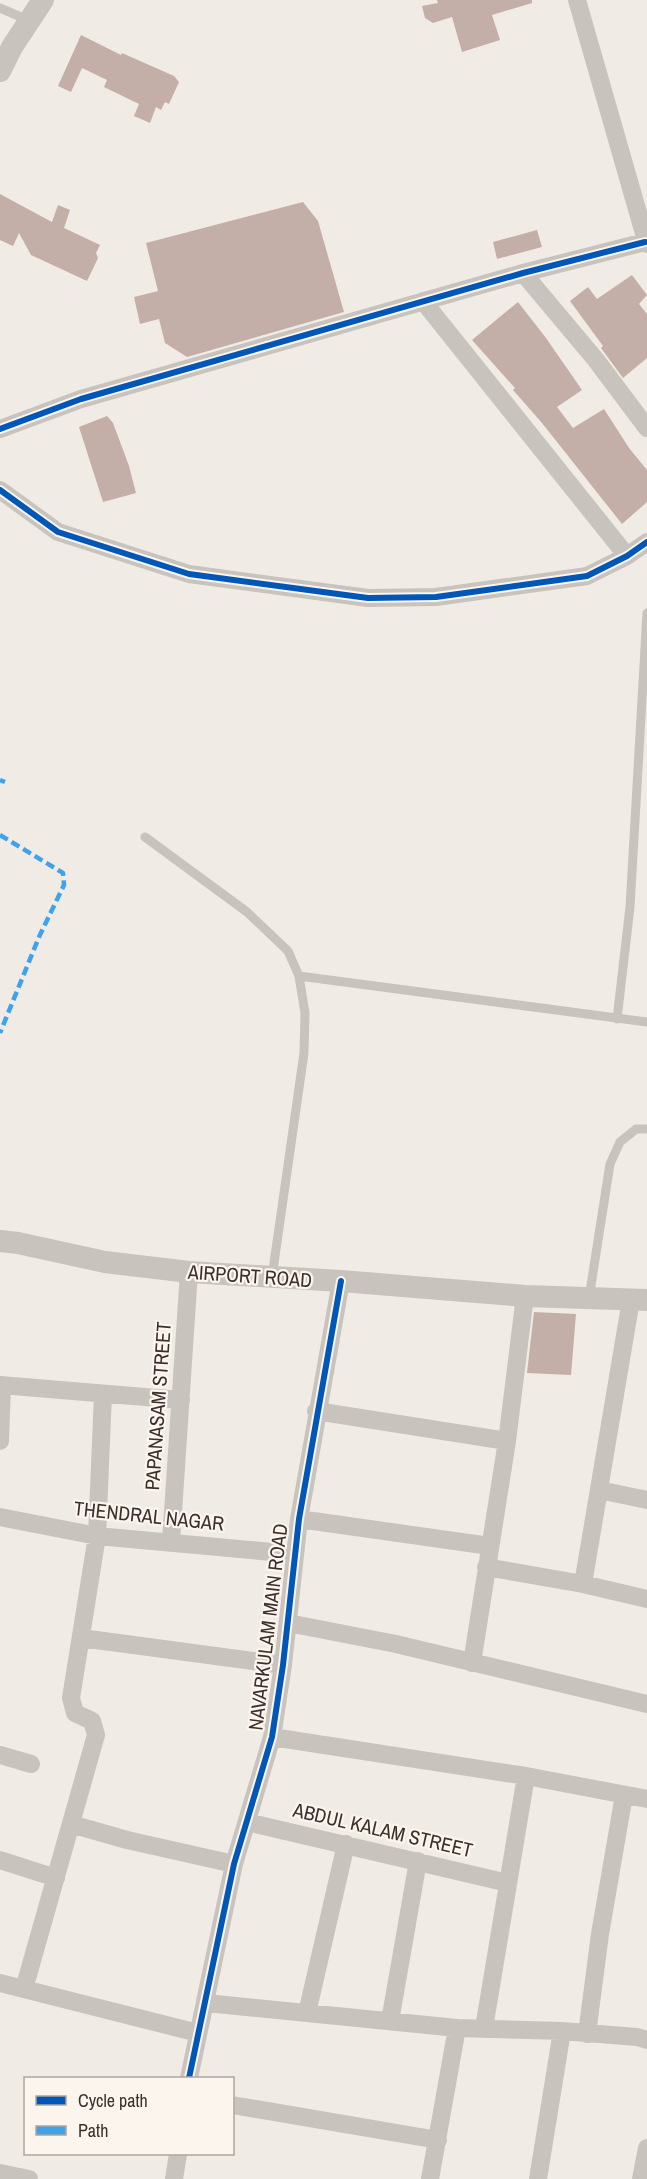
<svg xmlns="http://www.w3.org/2000/svg" width="647" height="2179" font-family="'Archivo Narrow',sans-serif">
	<style>
		.building { fill: #c3afa7 }
		.lines { fill: none; stroke-linecap: round; stroke-linejoin: round }
		.service { stroke: #c9c3be; stroke-width: 9 }
		.minor { stroke: #c9c3be; stroke-width: 18 }
		.tertiary { stroke: #c9c3be; stroke-width: 22 }
		.quiet { stroke: #3fa3eb; stroke-width: 4.5; stroke-dasharray: 9 4.5; stroke-linecap: butt }
		.cycleway-casing { stroke: #fbf5ee; stroke-width: 10 }
		.cycleway { stroke: #0057b8; stroke-width: 6 }
		.labels { text-anchor: middle; stroke-width: 4.5; stroke-linejoin: round; paint-order: stroke }
		.street-label { font-size: 20px; fill: #3b302b; stroke: #fbf5ee }
	</style>
	<rect width="100%" height="100%" fill="#f0ebe5"/>
	<path class="building" d="M 437,0 L 532,0 L 532,3 L 492,15 L 500,40 L 462,52 L 452,17 L 433,23 L 425,18 L 422,6 L 438,3 Z
		M 81,35 L 121,55 L 122,53 L 174,76 L 179,82 L 169,104 L 165,102 L 161,110 L 156,107 L 150,123 L 134,116 L 139,104 L 104,87 L 107,80 L 82,68 L 71,92 L 58,86 Z
		M 0,194 L 52,222 L 58,205 L 70,210 L 64,228 L 100,245 L 96,253 L 98,258 L 87,281 L 31,255 L 19,233 L 13,246 L 0,240 Z
		M 303,202 L 318,221 L 344,312 L 187,357 L 165,343 L 159,319 L 140,324 L 134,297 L 158,291 L 146,243 Z
		M 537,230 L 542,247 L 497,259 L 493,242 Z
		M 632,275 L 647,295 L 639,304 L 647,314 L 647,358 L 623,378 L 601,348 L 603,346 L 570,301 L 588,287 L 597,299 Z
		M 518,302 L 546,338 L 582,390 L 557,407 L 573,428 L 604,409 L 629,448 L 647,470 L 647,502 L 622,524 L 542,423 L 513,390 L 515,388 L 472,340 Z
		M 107,416 L 113,423 L 129,466 L 136,493 L 103,502 L 79,427 Z
		M 534,1312 L 576,1314 L 571,1375 L 527,1373 Z"/>
	<g class="lines">
		<path class="service" d="M 0,8 L 28,20
			M 145,837 L 247,912 L 288,951 L 299,976 L 305,1013 L 304,1053 L 272,1277
			M 299,976 L 647,1022
			M 617,1019 L 630,907 L 647,613
			M 589,1298 L 610,1164 L 620,1142 L 636,1129 L 647,1129"/>
		<path class="minor" d="M 577,0 L 647,244
			M 523,273 L 596,360 L 647,428
			M 423,301 L 627,556
			M 0,429 L 81,399 L 523,273 L 645,242
			M 0,490 L 58,532 L 189,574 L 368,598 L 436,597 L 587,576 L 627,556 L 647,542
			M 631,1300 L 583,1584 L 647,1599
			M 0,1385 L 181,1400
			M 316,1411 L 507,1441
			M 0,1441 L 2,1386
			M 599,1490 L 647,1500
			M 0,1517 L 97,1536 L 294,1554
			M 299,1519 L 490,1546
			M 171,1542 L 189,1272
			M 486,1567 L 583,1584
			M 288,1623 L 396,1644 L 647,1704
			M 81,1638 L 283,1665
			M 472,1663 L 507,1441 L 525,1296
			M 272,1737 L 526,1776 L 647,1799
			M 0,1755 L 31,1764
			M 247,1822 L 508,1883
			M 71,1824 L 127,1840 L 234,1864
			M 0,1860 L 56,1878
			M 0,1983 L 198,2033
			M 24,1989 L 96,1735 L 92,1721 L 75,1713 L 71,1698 L 97,1536 L 103,1394
			M 206,2003 L 457,2028 L 562,2031 L 637,2037 L 647,2040
			M 307,2013 L 346,1844
			M 390,2021 L 418,1861
			M 484,2028 L 526,1776
			M 587,2034 L 600,1934 L 624,1795
			M 189,2078 L 234,1864 L 272,1737 L 283,1665 L 299,1519 L 341,1281
			M 232,2105 L 438,2140
			M 0,2173 L 29,2179
			M 174,2179 L 178,2154
			M 430,2179 L 457,2028
			M 538,2179 L 562,2031
			M 641,2179 L 647,2148"/>
		<path class="tertiary" d="M 0,71 L 12,47 L 43,0
			M 0,1241 L 18,1243 L 105,1262 L 189,1272 L 341,1281 L 525,1296 L 647,1300"/>
		<path class="quiet" d="M 0,780 L 5,782
			M 0,835 L 63,873 L 64,885 L 39,937 L 0,1033"/>
		<g class="cycleway-casing">
			<path id="cycleway" d="M 0,429 L 81,399 L 523,273 L 645,242
				M 0,490 L 58,532 L 189,574 L 368,598 L 436,597 L 587,576 L 627,556 L 647,542
				M 189,2078 L 234,1864 L 272,1737 L 283,1665 L 299,1519 L 341,1281"/>
		</g>
		<use href="#cycleway" class="cycleway"/>
	</g>
	<g class="labels">
		<g class="street-label">
			<text transform="translate(250 1276) rotate(4)" y="7">AIRPORT ROAD</text>
			<text transform="translate(158 1406) rotate(-86)" y="7">PAPANASAM STREET</text>
			<text transform="translate(149 1516) rotate(6)" y="7">THENDRAL NAGAR</text>
			<text transform="translate(268 1627) rotate(-83)" y="7">NAVARKULAM MAIN ROAD</text>
			<text transform="translate(383 1830) rotate(13)" y="7">ABDUL KALAM STREET</text>
		</g>
	</g>
	<rect x="24" y="2077" width="210" height="78" fill="#fbf5ee" stroke="#aea6a0" stroke-width="1.5"/>
	<rect x="36" y="2096" width="30" height="9" fill="#0057b8" stroke="#aea6a0" stroke-width="1.5"/>
	<text x="78" y="2107" font-size="18" fill="#3b302b">Cycle path</text>
	<rect x="36" y="2126" width="30" height="9" fill="#3fa3eb" stroke="#aea6a0" stroke-width="1.5"/>
	<text x="78" y="2137" font-size="18" fill="#3b302b">Path</text>
</svg>
